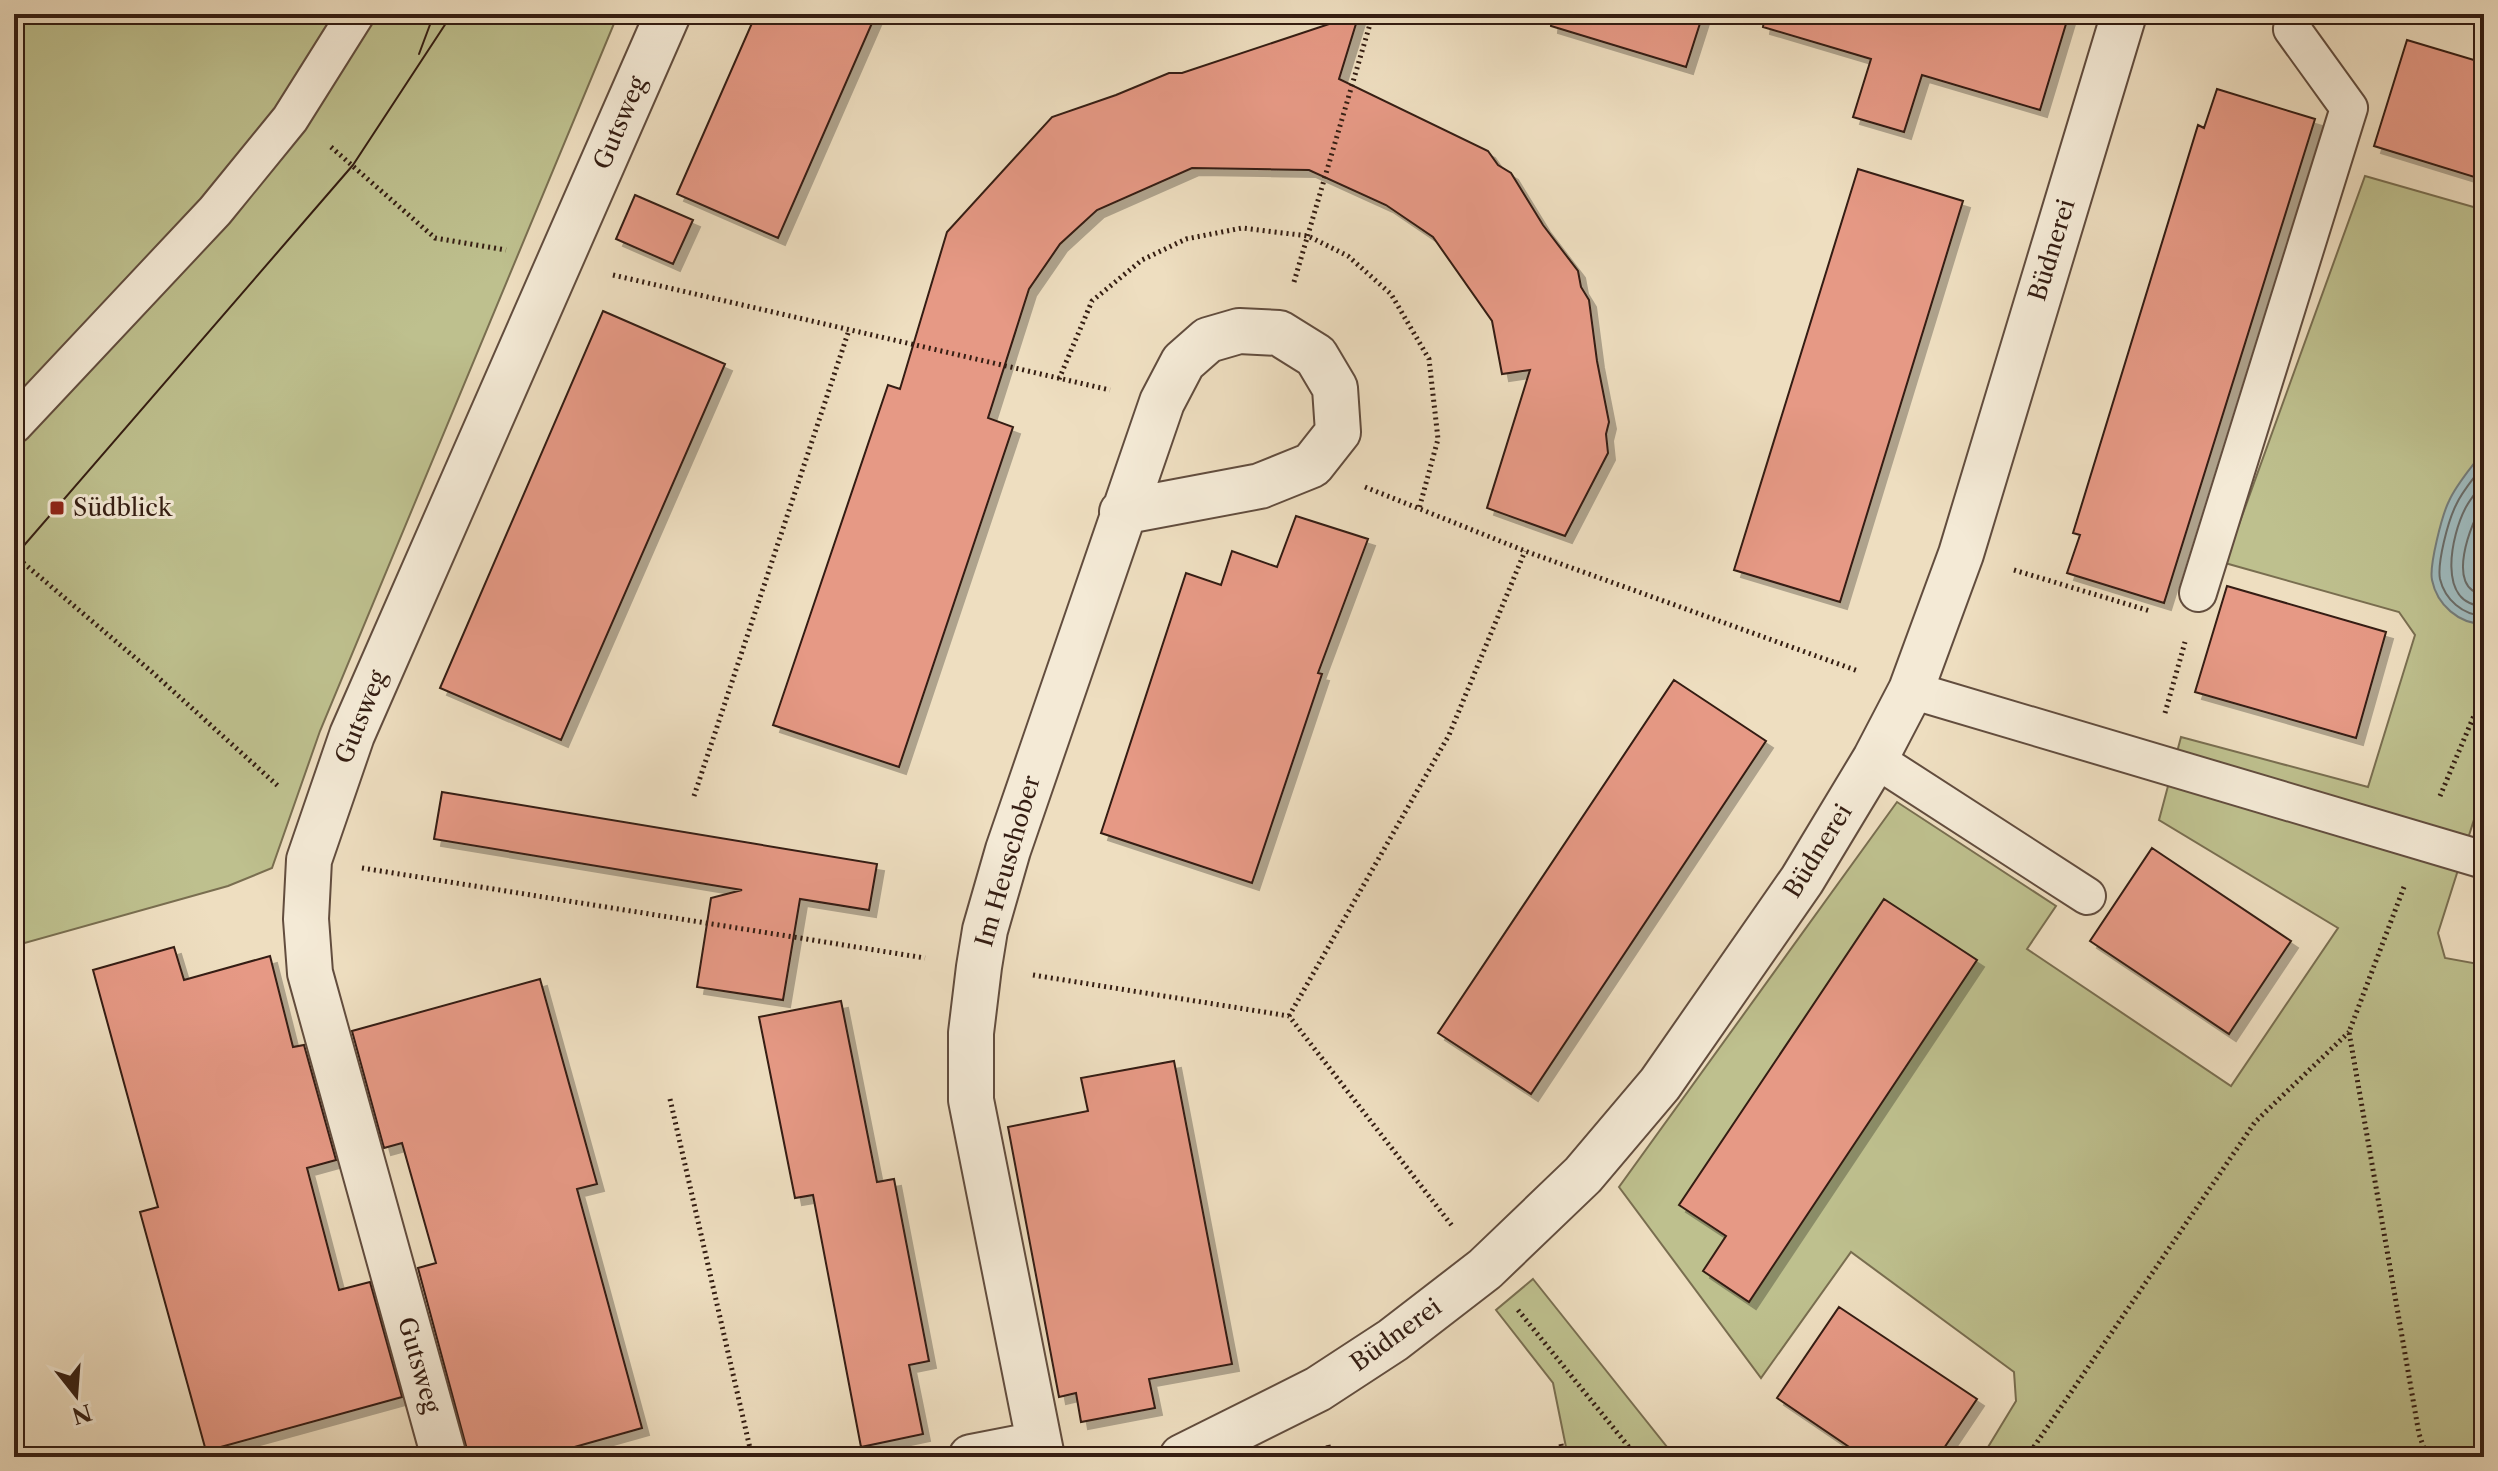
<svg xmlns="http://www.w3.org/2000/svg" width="2498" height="1471" font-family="'Libre Caslon Text',serif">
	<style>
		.green { fill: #bec08e; stroke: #796e50; stroke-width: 2 }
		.water { fill: #9eb9bc; stroke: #747b78; stroke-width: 2 }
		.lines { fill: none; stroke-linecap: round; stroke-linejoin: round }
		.shore { stroke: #696b67; stroke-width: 2 }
		.building { fill: #e69985; stroke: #341d12; stroke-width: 2; filter: url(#shadow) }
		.lane-casing { stroke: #624d3e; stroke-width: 40 }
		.street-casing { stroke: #624d3e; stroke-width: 48 }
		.path { stroke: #341d12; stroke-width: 5; stroke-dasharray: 2 4; stroke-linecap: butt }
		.lane { stroke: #f4ead6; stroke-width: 36 }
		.street { stroke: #f4ead6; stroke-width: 44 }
		.tram { stroke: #341d12; stroke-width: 2 }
		.poi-dot { fill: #8f2418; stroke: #f4ead6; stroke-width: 3 }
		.labels { text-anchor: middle; stroke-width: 6; stroke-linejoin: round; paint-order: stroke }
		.street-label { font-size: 24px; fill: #341d12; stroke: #f4ead6 }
		.poi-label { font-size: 24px; fill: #341d12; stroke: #f4ead6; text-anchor: start }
	</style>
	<defs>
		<filter id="shadow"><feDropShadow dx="7" dy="7" stdDeviation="0" flood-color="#0004"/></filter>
	</defs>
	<rect width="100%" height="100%" fill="#eedec0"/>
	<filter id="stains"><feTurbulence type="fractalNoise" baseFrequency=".0025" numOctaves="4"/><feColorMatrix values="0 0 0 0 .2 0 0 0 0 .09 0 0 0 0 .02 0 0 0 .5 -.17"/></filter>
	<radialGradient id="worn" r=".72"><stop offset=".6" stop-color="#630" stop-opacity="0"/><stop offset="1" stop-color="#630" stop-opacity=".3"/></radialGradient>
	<path class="green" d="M 14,14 L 618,14 L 320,731 L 272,868 L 228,886 L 14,946 Z
		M 2365,176 L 2484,210 L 2484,788 L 2438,933 L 2445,958 L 2484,965 L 2484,1457 L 1982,1457 L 2016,1401 L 2014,1372 L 1851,1252 L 1761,1378 L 1619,1187 L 1897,802 L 2056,906 L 2027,949 L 2231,1086 L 2338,928 L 2159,820 L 2181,737 L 2368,787 L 2415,635 L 2399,612 L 2225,563 Z
		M 1533,1279 L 1675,1457 L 1568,1457 L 1553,1383 L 1496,1310 Z"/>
	<path class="water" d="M 2484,450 L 2484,624 C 2459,624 2437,605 2432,580 C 2429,566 2442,515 2449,501 C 2457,483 2473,466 2484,450 Z
		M 2217,1449 L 2226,1457 L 2134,1457 L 2151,1450 Z"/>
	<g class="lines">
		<path class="shore" d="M 2484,464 C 2475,477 2462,491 2456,505 C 2448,521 2437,563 2440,579 C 2445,600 2463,615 2484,616
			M 2484,481 C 2478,490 2471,498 2466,507 C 2451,535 2436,605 2484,606
			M 2484,503 C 2471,521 2444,591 2484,594"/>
	</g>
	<path class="building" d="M 756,14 L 876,14 L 778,238 L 677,194 Z
		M 1359,14 L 1339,79 L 1488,151 L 1498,165 L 1511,173 L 1543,225 L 1578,271 L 1581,287 L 1589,300 L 1597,361 L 1609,422 L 1606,434 L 1608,453 L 1565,536 L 1487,508 L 1530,370 L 1502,374 L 1492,321 L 1433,237 L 1386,205 L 1309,170 L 1192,168 L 1097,210 L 1060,244 L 1029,289 L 988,418 L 1013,427 L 899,767 L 773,725 L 888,385 L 900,389 L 947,232 L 1052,117 L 1116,95 L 1169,73 L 1182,73 Z
		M 1552,14 L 1703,14 L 1686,67 L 1551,26 Z
		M 1765,14 L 2069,14 L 2040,110 L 1922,75 L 1904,132 L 1853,117 L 1871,59 L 1763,27 Z
		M 2407,40 L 2484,63 L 2484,180 L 2374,146 Z
		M 2217,89 L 2315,119 L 2164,603 L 2067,573 L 2080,535 L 2073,533 L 2198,125 L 2204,128 Z
		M 1858,169 L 1963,201 L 1840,602 L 1734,570 Z
		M 635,195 L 693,220 L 673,264 L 616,239 Z
		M 603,311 L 725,364 L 561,740 L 440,688 Z
		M 1296,516 L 1368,539 L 1318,673 L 1322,674 L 1252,883 L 1101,833 L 1186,573 L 1221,585 L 1232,551 L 1277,567 Z
		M 2227,586 L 2386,632 L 2356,738 L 2195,692 Z
		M 1674,680 L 1766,741 L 1531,1094 L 1438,1033 Z
		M 442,792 L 877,864 L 869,910 L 800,899 L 783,1000 L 697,987 L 711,898 L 742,890 L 434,839 Z
		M 2152,848 L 2291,941 L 2229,1034 L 2090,941 Z
		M 1884,899 L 1977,960 L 1749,1302 L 1703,1271 L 1726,1236 L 1679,1205 Z
		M 174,947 L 184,980 L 270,956 L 293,1047 L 304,1045 L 336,1160 L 307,1168 L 339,1290 L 370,1282 L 402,1397 L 206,1451 L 140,1212 L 158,1207 L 93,970 Z
		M 540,979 L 597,1184 L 577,1189 L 642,1428 L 539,1457 L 469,1457 L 418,1268 L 436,1263 L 402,1143 L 384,1148 L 352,1031 Z
		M 841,1001 L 877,1182 L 894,1179 L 929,1361 L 909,1365 L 923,1434 L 861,1447 L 813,1195 L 795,1198 L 759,1017 Z
		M 1174,1061 L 1232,1364 L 1149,1379 L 1155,1408 L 1081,1422 L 1076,1393 L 1059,1397 L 1008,1127 L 1088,1111 L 1081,1078 Z
		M 1839,1307 L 1977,1399 L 1938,1457 L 1864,1457 L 1777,1398 Z"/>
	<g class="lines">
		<g class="lane-casing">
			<path id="lane" d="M 14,425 L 215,211 L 290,119 L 356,14
				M 2198,593 L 2349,108 L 2292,29 L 2296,14
				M 1911,690 L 2484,860
				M 1875,759 L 2087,896"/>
		</g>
		<g class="street-casing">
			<path id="street" d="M 444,1457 L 310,973 L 306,919 L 309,860 L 352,735 L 668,14
				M 971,1457 L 1039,1444
				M 1042,1457 L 971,1100 L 971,1033 L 979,967 L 985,930 L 1008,850 L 1162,402 L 1183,362 L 1208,340 L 1239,331 L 1279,333 L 1316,356 L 1335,388 L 1338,432 L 1312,465 L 1260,486 L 1122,512
				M 1182,1457 L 1318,1389 L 1393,1340 L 1485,1269 L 1583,1175 L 1660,1084 L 1802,880 L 1875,759 L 1911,690 L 1961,554 L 2124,14"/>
		</g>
		<path class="path" d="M 331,147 L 435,238 L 506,250
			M 613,275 L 1110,390
			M 1294,282 L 1373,14
			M 1059,379 L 1092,301 L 1142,260 L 1186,239 L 1242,228 L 1308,236 L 1348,256 L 1391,294 L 1429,359 L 1438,439 L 1419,509
			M 1365,487 L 1525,551 L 1858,671
			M 14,555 L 152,672 L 278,786
			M 2014,570 L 2150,611
			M 2165,713 L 2185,642
			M 694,796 L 849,330
			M 2440,796 L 2484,692
			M 362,868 L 925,958
			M 2404,887 L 2349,1032 L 2419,1434 L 2427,1457
			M 1033,975 L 1289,1016 L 1453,1227
			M 1289,1016 L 1449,735 L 1525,551
			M 670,1099 L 752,1457
			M 1518,1310 L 1637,1457
			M 1561,1444 L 1563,1457
			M 1328,1445 L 1330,1457
			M 2027,1457 L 2255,1122 L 2349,1032"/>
		<use href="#lane" class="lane"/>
		<use href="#street" class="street"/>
		<path class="tram" d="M 419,54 L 434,14
			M 14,557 L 353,165 L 452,14"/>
	</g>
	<rect class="poi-dot" x="49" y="500" width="16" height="16" rx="4"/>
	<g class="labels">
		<g class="street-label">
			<text transform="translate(620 123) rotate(-67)" y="8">Gutsweg</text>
			<text transform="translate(2052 250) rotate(-73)" y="8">Büdnerei</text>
			<text transform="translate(361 717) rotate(-68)" y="8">Gutsweg</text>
			<text transform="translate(1818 851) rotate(-58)" y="8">Büdnerei</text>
			<text transform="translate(1008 861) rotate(-74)" y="8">Im Heuschober</text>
			<text transform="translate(1396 1335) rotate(-36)" y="8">Büdnerei</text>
			<text transform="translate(419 1365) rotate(74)" y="8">Gutsweg</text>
		</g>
		<g class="poi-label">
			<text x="73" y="516">Südblick</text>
		</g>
	</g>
	<rect width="2498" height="1471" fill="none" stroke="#eedec0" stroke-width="48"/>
	<rect x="16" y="16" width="2466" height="1439" fill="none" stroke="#341d12" stroke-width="4"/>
	<rect x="24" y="24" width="2450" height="1423" fill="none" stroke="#341d12" stroke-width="2"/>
	<g transform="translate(76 1395) rotate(163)" stroke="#f4ead6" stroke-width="6" paint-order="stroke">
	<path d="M0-6L14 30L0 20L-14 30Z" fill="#341d12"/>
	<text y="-12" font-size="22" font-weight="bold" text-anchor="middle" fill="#341d12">N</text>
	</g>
	<rect width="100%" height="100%" filter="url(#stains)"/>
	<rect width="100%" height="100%" fill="url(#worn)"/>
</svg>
